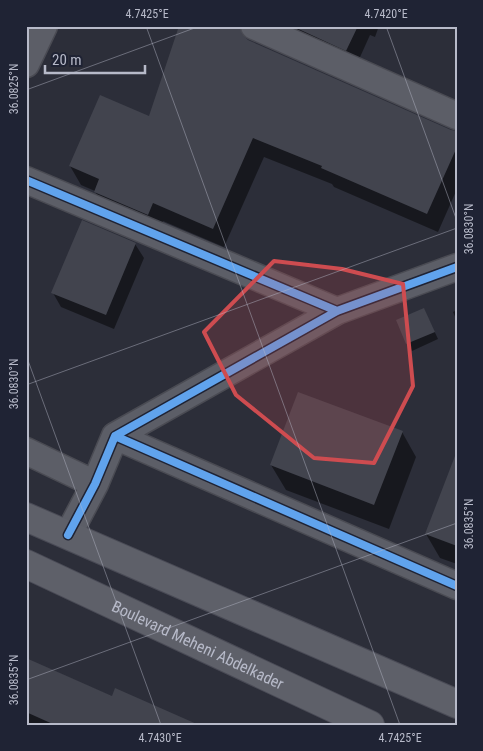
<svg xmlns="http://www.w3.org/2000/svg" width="483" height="751" font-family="'Roboto Condensed',sans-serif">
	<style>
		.shadow { fill: #0007 }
		.building { fill: #42444e }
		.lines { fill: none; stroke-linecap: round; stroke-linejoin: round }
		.street-casing { stroke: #4a4b53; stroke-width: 29 }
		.primary-casing { stroke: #4a4b56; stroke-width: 30 }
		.street { stroke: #5c5e67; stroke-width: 26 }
		.primary { stroke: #5e6069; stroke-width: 28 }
		.cycleway-casing { stroke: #1f2334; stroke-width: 11 }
		.cycleway { stroke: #60a3ed; stroke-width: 8 }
		.marked { fill: #ce4c50; fill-opacity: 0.2; stroke: #ce4c50; stroke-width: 4; stroke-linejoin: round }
		.ticks { fill: none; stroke: #b7bac9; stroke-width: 1; stroke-opacity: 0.45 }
		.labels { text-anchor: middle; stroke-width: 5; stroke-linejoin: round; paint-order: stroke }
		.street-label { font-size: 16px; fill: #b7bac9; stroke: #1f2334 }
		.neatline { fill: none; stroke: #b7bac9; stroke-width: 2 }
		.ticks-label { font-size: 12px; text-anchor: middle; fill: #b7bac9 }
	</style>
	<rect width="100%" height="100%" fill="#2c2e39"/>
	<path class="shadow" d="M 292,26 L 379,26 L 375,37 L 370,35 L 356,66 L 301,42 Z
		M 150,118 L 457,132 L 457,189 L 438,232 L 334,187 L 332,184 L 264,157 L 224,247 L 163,221 L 158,233 L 106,211 L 95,191 L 81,185 L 70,166 Z
		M 135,244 L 144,258 L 114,329 L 61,307 L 53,293 Z
		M 424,309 L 438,339 L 412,351 L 408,343 Z
		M 457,310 L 457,321 L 453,312 Z
		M 402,432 L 416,457 L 389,529 L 286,490 L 271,465 Z
		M 457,463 L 457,564 L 440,558 L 426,534 Z
		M 26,659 L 178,725 L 26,725 Z"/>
	<path class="building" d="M 179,26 L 239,26 L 242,34 L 248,40 L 451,130 L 457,131 L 457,147 L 427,214 L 321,168 L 322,166 L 253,138 L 213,229 L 153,203 L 148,215 L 94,192 L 99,179 L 69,166 L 100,95 L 149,116 Z
		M 292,26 L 358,26 L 346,51 Z
		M 82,220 L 136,243 L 106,315 L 51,293 Z
		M 424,308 L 435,332 L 406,344 L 396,320 Z
		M 298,392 L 403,431 L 374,505 L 270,465 Z
		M 455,456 L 457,457 L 457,546 L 425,534 Z
		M 26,658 L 112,696 L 115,688 L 199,725 L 55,725 L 26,712 Z"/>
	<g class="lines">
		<g class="street-casing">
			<path id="street" d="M 254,26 L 457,116
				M 26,64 L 44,26
				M 26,180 L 337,311
				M 115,436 L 457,586
				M 26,451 L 95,484
				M 68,535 L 95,484 L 115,436 L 337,311 L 457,267"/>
		</g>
		<g class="primary-casing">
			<g id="primary">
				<path d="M 26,517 L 457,704"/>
				<path id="s1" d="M 26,564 L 370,725"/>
			</g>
		</g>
		<use href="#street" class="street"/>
		<use href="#primary" class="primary"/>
		<g class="cycleway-casing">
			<path id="cycleway" d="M 26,180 L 337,311
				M 115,436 L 457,586
				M 68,535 L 95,484 L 115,436 L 337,311 L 457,267"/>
		</g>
		<use href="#cycleway" class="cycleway"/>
	</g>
	<path class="marked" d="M 274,261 L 342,269 L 403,284 L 413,386 L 374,463 L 314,458 L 236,395 L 204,332 Z"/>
	<path class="ticks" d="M 146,26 L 400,725M 386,26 L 457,221M 26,90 L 200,26M 26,355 L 161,725M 26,385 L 457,228M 26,680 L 457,523"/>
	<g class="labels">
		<g class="street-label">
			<text dy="6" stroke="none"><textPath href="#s1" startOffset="190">Boulevard Meheni Abdelkader</textPath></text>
		</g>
	</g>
	<rect width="483" height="751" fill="none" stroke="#1f2334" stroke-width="55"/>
	<path d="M45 65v8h100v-8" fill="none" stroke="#b7bac9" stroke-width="2.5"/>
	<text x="52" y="65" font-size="15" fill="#b7bac9" stroke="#1f2334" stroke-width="4" paint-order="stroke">20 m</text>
	<rect x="28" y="28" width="428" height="696" class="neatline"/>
	<g class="ticks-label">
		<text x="147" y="18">4.7425°E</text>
		<text x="386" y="18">4.7420°E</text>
		<text transform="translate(14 89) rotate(-90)" y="4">36.0825°N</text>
		<text transform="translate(469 229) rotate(-90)" y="4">36.0830°N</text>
		<text transform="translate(14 384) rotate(-90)" y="4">36.0830°N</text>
		<text transform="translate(469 524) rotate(-90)" y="4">36.0835°N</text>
		<text transform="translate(14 680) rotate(-90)" y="4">36.0835°N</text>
		<text x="160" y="742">4.7430°E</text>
		<text x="400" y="742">4.7425°E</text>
	</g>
</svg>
